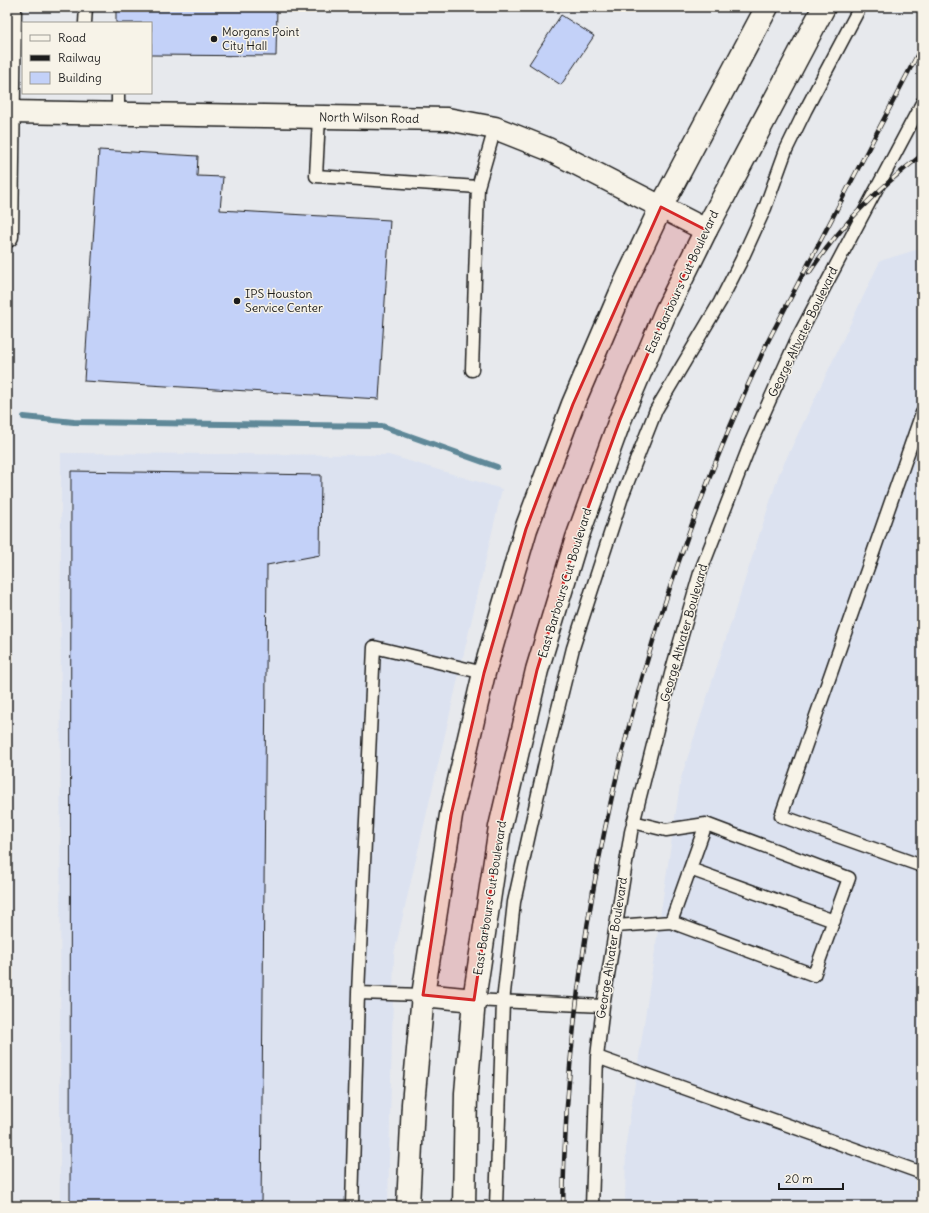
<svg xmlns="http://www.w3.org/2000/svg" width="929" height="1213" font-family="Delius,sans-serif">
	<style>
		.built { fill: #dce2f0 }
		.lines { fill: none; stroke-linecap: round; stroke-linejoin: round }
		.stream { stroke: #5e8898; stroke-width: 6 }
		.building { fill: #c3d1f8; stroke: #1c1c1c }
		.service-casing { stroke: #1c1c1c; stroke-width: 15 }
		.minor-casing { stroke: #1c1c1c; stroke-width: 25 }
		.tertiary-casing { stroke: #1c1c1c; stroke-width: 25 }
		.service { stroke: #f7f3e8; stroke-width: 12 }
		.minor { stroke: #f7f3e8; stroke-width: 22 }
		.tertiary { stroke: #f7f3e8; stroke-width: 22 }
		.rail-casing { stroke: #1c1c1c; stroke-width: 4.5 }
		.rail { stroke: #f7f3e8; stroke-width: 3; stroke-dasharray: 9; stroke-linecap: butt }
		.marked { fill: #d62828; fill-opacity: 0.2; stroke: #d62828; stroke-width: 3; stroke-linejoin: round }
		.poi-dot { fill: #1c1c1c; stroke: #f7f3e8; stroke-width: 1.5 }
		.labels { text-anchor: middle; stroke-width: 3; stroke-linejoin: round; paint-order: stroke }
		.poi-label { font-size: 12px; fill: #1c1c1c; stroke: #f7f3e8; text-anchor: start }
		.street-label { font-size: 12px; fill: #1c1c1c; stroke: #f7f3e8 }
	</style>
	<rect width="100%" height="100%" fill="#e7e9ed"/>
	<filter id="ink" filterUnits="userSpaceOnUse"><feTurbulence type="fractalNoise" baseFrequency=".025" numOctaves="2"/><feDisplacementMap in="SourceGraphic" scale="8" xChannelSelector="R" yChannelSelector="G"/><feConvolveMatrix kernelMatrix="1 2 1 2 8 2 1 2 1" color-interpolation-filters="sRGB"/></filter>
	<g filter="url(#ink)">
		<path class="built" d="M 922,248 L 922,1206 L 625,1206 L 626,1143 L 681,778 L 779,474 L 880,261 Z
			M 61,453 L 389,455 L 502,489 L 394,954 L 388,1206 L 60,1206 Z"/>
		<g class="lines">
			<path class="stream" d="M 24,417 L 74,422 L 382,426 L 497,467"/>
		</g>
		<path class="building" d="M 116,7 L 277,7 L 276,56 L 151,55 L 151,23 L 116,23 Z
			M 561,15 L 594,36 L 561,85 L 529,64 Z
			M 99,150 L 198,156 L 197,176 L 223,177 L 220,210 L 390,220 L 379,399 L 84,381 Z
			M 71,471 L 321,475 L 320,555 L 267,565 L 261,1206 L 70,1206 Z"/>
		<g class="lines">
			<g class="service-casing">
				<path id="service" d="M 85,23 L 86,7
					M 118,114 L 118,93
					M 319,117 L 316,176 L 478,187
					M 472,370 L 478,187 L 495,128
					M 922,413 L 781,816 L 922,866
					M 690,869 L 834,921
					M 671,922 L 706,824
					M 616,926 L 671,922 L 814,975 L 849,878 L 706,824 L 666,830 L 633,822
					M 358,993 L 374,647 L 484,673
					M 474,1000 L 603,1006
					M 597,1057 L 922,1173
					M 352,1206 L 358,993 L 423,995
					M 496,1206 L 503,1002 L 514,902 L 548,749 L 573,648 L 623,494 L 656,410 L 720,302 L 741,261 L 765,208 L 786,150 L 805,111 L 860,7
					M 592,1206 L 597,1057 L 603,1006 L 631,832 L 673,666 L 700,573 L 751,442 L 797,339 L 922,103"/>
			</g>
			<g class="minor-casing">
				<path id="minor" d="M 7,112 L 447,119 L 495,128 L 548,149 L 706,230"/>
			</g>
			<g class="tertiary-casing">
				<path id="tertiary" d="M 7,236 L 10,7
					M 423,995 L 474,1000
					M 408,1206 L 413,1104 L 423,995 L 451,815 L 484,673 L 526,529 L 573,404 L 625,283 L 661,207 L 767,7
					M 464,1206 L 466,1093 L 474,1000 L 500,827 L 537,670 L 577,538 L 620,420 L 666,311 L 706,230 L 824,7"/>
			</g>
			<use href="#service" class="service"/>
			<use href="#minor" class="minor"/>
			<use href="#tertiary" class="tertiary"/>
			<g class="rail-casing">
				<path id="rail" d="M 809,273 C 841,225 876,190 922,155
					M 563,1206 C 567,908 642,612 767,343 L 922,46"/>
			</g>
			<use href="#rail" class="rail"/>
		</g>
	</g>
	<path class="marked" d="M 661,207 L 706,230 L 666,311 L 620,420 L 577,538 L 537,670 L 500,827 L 474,1000 L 423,995 L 451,815 L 484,673 L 526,529 L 573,404 Z"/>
	<g class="poi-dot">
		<circle cx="214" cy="39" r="4"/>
		<circle cx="237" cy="301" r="4"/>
	</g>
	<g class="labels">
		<g class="poi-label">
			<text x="222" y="36">Morgans Point<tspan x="222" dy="14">City Hall</tspan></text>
			<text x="245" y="298">IPS Houston<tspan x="245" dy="14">Service Center</tspan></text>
		</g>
		<g class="street-label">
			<text transform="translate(369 118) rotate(1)" y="4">North Wilson Road</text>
			<text transform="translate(682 282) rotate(-65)" y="4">East Barbours Cut Boulevard</text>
			<text transform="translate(803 332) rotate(-64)" y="4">George Altvater Boulevard</text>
			<text transform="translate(565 583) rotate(-73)" y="4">East Barbours Cut Boulevard</text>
			<text transform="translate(684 633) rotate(-74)" y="4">George Altvater Boulevard</text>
			<text transform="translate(490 898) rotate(-81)" y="4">East Barbours Cut Boulevard</text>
			<text transform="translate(612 948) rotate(-81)" y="4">George Altvater Boulevard</text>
		</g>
	</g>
	<rect width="929" height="1213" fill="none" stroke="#f7f3e8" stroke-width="24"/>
	<rect x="12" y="12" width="905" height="1189" fill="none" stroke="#1c1c1c" stroke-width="1.5" filter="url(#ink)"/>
	<rect x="22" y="22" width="130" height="72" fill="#f7f3e8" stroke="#9f9d96"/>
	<rect x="30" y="35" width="20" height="6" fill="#f7f3e8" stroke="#9f9d96"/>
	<text x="58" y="42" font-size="12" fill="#1c1c1c">Road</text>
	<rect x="30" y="55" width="20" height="6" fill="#1c1c1c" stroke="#9f9d96"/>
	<text x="58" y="62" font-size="12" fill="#1c1c1c">Railway</text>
	<rect x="30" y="72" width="20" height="12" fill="#c3d1f8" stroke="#9f9d96"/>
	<text x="58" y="82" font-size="12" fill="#1c1c1c">Building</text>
	<path d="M779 1183v6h64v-6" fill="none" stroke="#1c1c1c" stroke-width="2"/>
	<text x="785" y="1183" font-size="12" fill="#1c1c1c" stroke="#f7f3e8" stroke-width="3" paint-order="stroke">20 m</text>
</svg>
